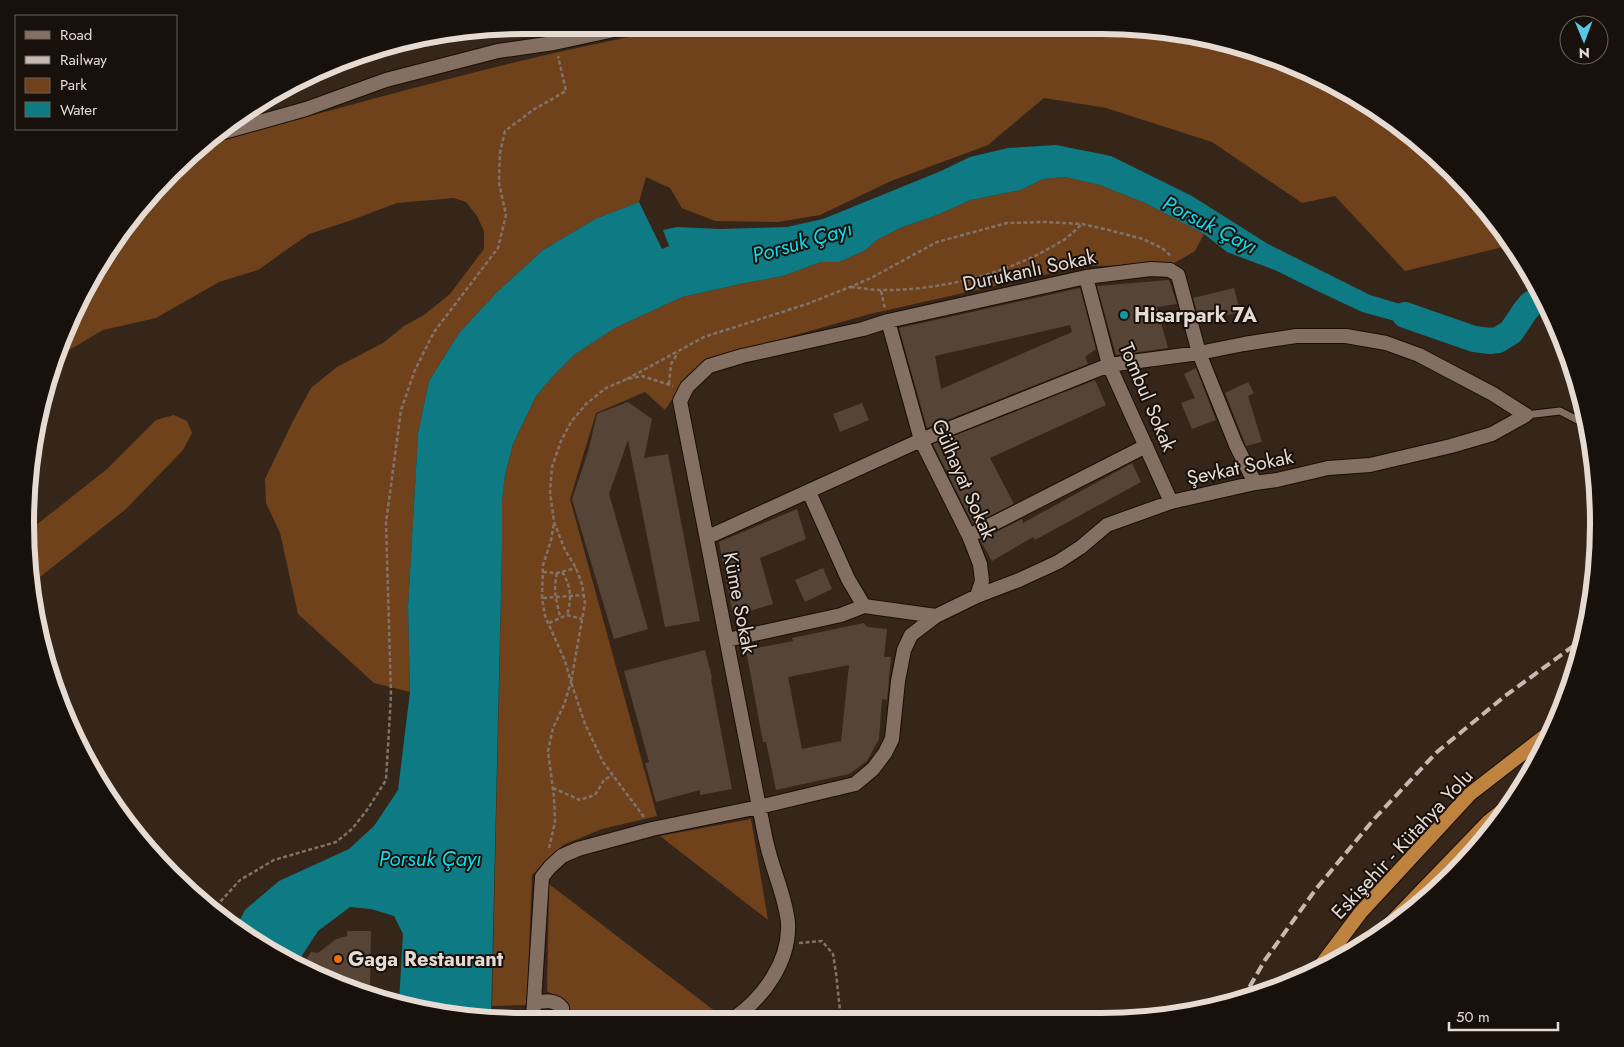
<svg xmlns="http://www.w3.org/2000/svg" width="1624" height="1047" font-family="Jost,sans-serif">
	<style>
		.green { fill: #70421b }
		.water { fill: #0e7a84 }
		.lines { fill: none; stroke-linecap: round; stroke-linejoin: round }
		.canal { stroke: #0e7a84; stroke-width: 15 }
		.river { stroke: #0e7a84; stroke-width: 26 }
		.building { fill: #564437; fill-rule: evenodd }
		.service-casing { stroke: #1d0e04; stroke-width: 9 }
		.minor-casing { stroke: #1d0e04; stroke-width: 16 }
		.trunk-casing { stroke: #1d0e04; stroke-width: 16 }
		.path { stroke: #817369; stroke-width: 2.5; stroke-dasharray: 4 2.5; stroke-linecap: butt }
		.service { stroke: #837062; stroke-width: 7 }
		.minor { stroke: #837062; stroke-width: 14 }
		.trunk { stroke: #be833f; stroke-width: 14 }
		.rail { stroke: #c6b9b1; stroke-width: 4; stroke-dasharray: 10 5; stroke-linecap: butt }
		.culture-dot { fill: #0f9aa8; stroke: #18100b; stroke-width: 2 }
		.food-dot { fill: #e8710a; stroke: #18100b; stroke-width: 2 }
		.labels { text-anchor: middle; stroke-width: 4; stroke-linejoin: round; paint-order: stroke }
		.street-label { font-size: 20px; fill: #e6dbd3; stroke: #18100b }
		.poi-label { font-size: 20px; font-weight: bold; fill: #e6dbd3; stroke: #18100b; text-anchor: start }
		.water-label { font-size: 21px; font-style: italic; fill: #09deef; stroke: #18100b }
		.rim { fill: none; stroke: #e6dbd3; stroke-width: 6 }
	</style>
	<rect width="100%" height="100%" fill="#362519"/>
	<path class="green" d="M 672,29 L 1166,29 L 1230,42 L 1321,76 L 1429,149 L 1496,220 L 1511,245 L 1405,271 L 1335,196 L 1302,203 L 1212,142 L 1106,108 L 1044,98 L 988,145 L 891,181 L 820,215 L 778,222 L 715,221 L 682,208 L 670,188 L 646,177 L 639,202 L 595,219 L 543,250 L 497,292 L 459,333 L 429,381 L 418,434 L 408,607 L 410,692 L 374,683 L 298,614 L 280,533 L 266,503 L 265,479 L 293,421 L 311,388 L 337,367 L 383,343 L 404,326 L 424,315 L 450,294 L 484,249 L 484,231 L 477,216 L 466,202 L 454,198 L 397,203 L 349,221 L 309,234 L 258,270 L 219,282 L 156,318 L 103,330 L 54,359 L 92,275 L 128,220 L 171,171 L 196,150 L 220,140 C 370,101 519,56 672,29 Z
		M 1065,177 L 1100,185 L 1145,203 L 1204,234 L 1195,251 L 1171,265 L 1084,266 L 870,314 L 704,361 L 687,376 L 665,410 L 645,392 L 596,413 L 570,499 L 657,816 L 602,829 L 563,845 L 532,875 L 527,1005 L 492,1006 L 502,550 L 502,501 L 505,475 L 513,444 L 536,396 L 552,377 L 574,355 L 615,328 L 682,297 L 745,283 L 783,276 L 821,262 L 839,262 L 864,251 L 877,240 L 900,228 L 937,215 L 971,200 L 1021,190 L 1043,179 Z
		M 174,415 L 187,421 L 192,433 L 183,450 L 126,509 L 31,584 L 26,556 L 26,533 L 107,469 L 156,420 Z
		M 751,819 L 768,920 L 660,836 Z
		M 549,884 L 716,1012 L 717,1019 L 571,1018 C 572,998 560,1001 547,991 Z"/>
	<path class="water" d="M 1056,145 L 1111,156 L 1192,196 L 1268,244 L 1370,295 L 1454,320 L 1454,328 L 1413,326 L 1362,312 L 1307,286 L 1277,271 L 1227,252 L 1204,234 L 1145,203 L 1100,185 L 1065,177 L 1043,179 L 1021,190 L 971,200 L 937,215 L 900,228 L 877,240 L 864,251 L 839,262 L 821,262 L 783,276 L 745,283 L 682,297 L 615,328 L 574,355 L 552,377 L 536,396 L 513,444 L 505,475 L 502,501 L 502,550 L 491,1018 L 459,1018 L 399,1002 L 403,934 L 394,916 L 371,909 L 350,907 L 318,931 L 301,957 L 297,965 L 247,938 L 235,929 L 245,910 L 279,881 L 349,849 L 374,826 L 398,790 L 410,692 L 408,607 L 418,434 L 429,381 L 459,333 L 497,292 L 543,250 L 595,219 L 639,202 L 662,249 L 669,246 L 663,230 L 677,227 L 720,229 L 787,227 L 823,219 L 941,171 L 970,157 L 1008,148 Z"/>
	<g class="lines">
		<path class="canal" d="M 354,56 L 404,42"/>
		<path class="river" d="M 1405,315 L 1474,339 L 1490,341 L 1498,340 L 1511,332 L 1525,311 L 1531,304 L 1544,297"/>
	</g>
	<path class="building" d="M 1169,280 L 1177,304 L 1157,307 L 1168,348 L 1116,355 L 1097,286 Z
		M 1080,288 L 1096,349 L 1085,357 L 1088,364 L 927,428 L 899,328 ZM 1070,325 L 1072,332 L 941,389 L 935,356 Z
		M 1234,288 L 1240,312 L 1200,322 L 1193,298 Z
		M 1196,368 L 1216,420 L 1192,429 L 1181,403 L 1195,398 L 1184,374 Z
		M 1095,380 L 1106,405 L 990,458 L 1014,504 L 973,524 L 933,444 Z
		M 1248,382 L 1254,393 L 1248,396 L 1262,442 L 1246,446 L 1225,393 Z
		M 628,402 L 652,419 L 644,458 L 668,454 L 700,621 L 665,627 L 628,440 L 609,494 L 648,629 L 614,639 L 572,499 L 588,452 L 597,414 Z
		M 862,403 L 869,420 L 840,432 L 833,414 Z
		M 1132,463 L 1141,482 L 1035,540 L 1033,537 L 992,561 L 980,540 L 1022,519 L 1023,523 Z
		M 797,509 L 806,539 L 760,558 L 773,604 L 733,616 L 719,542 Z
		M 823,568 L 832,589 L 805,602 L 795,580 Z
		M 864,623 L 867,627 L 887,629 L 884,657 L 891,657 L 887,700 L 882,699 L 879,739 L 867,761 L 849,774 L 776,790 L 766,742 L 763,742 L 746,650 L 793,641 L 792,638 ZM 849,665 L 841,741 L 802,749 L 788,677 Z
		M 705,650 L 712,678 L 711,679 L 732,789 L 700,795 L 700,790 L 656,802 L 645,763 L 649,762 L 624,671 Z
		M 347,931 L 371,931 L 370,991 L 360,991 L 332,984 L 301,967 L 311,952 L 318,953 L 336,939 L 347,936 Z"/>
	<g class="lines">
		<g class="service-casing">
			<path id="service" d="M 1526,415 L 1560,411 L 1587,425"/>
		</g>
		<g class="minor-casing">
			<path id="minor" d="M 217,134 L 306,109 L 386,80 L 498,51 L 554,43 L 619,29
				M 1086,277 L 1109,365 L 1171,502
				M 888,321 L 921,440 L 969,536 L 980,564 L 982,581 L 977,596
				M 809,492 L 848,579 L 864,606 L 936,616
				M 969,536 L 1146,446
				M 727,640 L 841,615 L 864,606
				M 534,1003 C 545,1001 555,999 562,1008 L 563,1018
				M 533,1018 L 542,877 L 550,867 L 562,856 L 578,849 L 652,829 L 759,807 L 855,784 L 873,769 L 885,753 L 892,739 L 898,681 L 904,650 L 911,635 L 936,616 L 977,596 L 1019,580 L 1058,562 L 1081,547 L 1107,525 L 1171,502 L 1255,483 L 1277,480 L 1328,468 L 1370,465 L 1451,446 L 1492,434 L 1526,415 L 1493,394 L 1419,355 L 1386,343 L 1346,336 L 1296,336 L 1244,344 L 1199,353 L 1109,365 L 921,440 L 708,537
				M 733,1019 C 763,998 790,962 788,923 C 786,900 776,878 770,856 C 765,840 763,824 759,807 L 680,401 L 687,387 L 709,366 L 742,356 L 863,329 L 888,321 L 1086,277 L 1151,269 L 1170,270 L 1178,275 L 1199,353 L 1236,445 L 1255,483"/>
		</g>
		<g class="trunk-casing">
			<path id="trunk" d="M 1381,933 L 1488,822 L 1508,806
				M 1315,973 L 1361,912 L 1470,794 L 1550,732"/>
		</g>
		<path class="path" d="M 851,287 C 861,288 872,290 882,290 C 939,291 1011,273 1060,242 C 1068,238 1074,231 1081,225
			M 881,291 L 885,309
			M 627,379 L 704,337 L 807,304 L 850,287 L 871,278 L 937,242 L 1007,223 L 1045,222 L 1082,224 L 1109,230 L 1143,239 L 1162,248 L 1171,256
			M 669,384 L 671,364 L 678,353
			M 543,572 L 557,573 L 576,568
			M 562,572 C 571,585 572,599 567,615
			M 557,573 C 553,593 556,597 560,617
			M 543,598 L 584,595
			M 549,623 L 567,615 L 582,619
			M 553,788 L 580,800 L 595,795 L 604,780 L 613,775
			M 644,817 L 603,762 L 585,724 L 571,682 L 585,603 L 582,584 L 576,568 L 565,550 L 554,522 L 550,492 L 552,467 L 561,441 L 571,422 L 586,404 L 606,388 L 627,379 L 642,376 L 673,386
			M 549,848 L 555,822 L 554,797 L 548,751 L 553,728 L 564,705 L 571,682 L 565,661 L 545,616 L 542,598 L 543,565 L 551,540 L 554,523
			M 213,912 L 220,902 L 240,880 L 274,860 L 336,842 L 352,829 L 367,810 L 386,780 L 391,695 L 386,523 L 401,410 L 415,370 L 434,332 L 498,248 L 506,215 L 499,183 L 500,153 L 505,131 L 533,110 L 566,91 L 558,56
			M 799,943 L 822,941 L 833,954 L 836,973 L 841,1020
			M 432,1011 L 520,1013"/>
		<use href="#service" class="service"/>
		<use href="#minor" class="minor"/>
		<use href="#trunk" class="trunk"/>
		<path class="rail" d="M 1242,1000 L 1265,960 L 1316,889 L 1375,818 L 1437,752 L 1505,696 L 1583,639"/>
	</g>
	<circle class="culture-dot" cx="1124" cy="315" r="5"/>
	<circle class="food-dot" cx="338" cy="959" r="5"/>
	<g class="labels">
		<g class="street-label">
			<text transform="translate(1029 270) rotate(-12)" y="7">Durukanlı Sokak</text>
			<text transform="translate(1148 397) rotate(67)" y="7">Tombul Sokak</text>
			<text transform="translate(1240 467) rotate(-12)" y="7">Şevkat Sokak</text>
			<text transform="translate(964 479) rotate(66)" y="7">Gülhayat Sokak</text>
			<text transform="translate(740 603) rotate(79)" y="7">Küme Sokak</text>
			<text transform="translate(1402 844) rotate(-47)" y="7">Eskişehir - Kütahya Yolu</text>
		</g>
		<g class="poi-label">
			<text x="1134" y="322">Hisarpark 7A</text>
			<text x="348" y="966">Gaga Restaurant</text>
		</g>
		<g class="water-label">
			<text transform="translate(1210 225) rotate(27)" y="7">Porsuk Çayı</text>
			<text transform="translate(802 242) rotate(-16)" y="7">Porsuk Çayı</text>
			<text x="430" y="866">Porsuk Çayı</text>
		</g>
	</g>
	<path d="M0 0H1624V1047H0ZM523 34H1101A489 489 0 0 1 1590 523V524A489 489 0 0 1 1101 1013H523A489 489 0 0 1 34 524V523A489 489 0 0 1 523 34Z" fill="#18100b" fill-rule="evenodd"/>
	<path class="rim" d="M523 34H1101A489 489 0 0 1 1590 523V524A489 489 0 0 1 1101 1013H523A489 489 0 0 1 34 524V523A489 489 0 0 1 523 34Z"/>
	<rect x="15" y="15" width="162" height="115" fill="#18100b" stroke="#6a615b"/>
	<rect x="25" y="31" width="25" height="8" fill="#837062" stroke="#6a615b"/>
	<text x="60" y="40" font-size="15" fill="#e6dbd3">Road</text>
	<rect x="25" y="56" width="25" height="8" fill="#c6b9b1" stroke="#6a615b"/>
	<text x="60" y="65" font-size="15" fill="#e6dbd3">Railway</text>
	<rect x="25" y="78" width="25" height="15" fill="#70421b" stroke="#6a615b"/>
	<text x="60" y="90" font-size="15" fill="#e6dbd3">Park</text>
	<rect x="25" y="102" width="25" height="15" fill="#0e7a84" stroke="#6a615b"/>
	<text x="60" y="115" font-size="15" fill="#e6dbd3">Water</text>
	<g transform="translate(1584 40) rotate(179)"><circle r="24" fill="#18100b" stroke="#6a615b"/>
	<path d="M0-4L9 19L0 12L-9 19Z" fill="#58c9e4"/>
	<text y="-8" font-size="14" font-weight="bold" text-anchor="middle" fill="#e6dbd3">N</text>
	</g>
	<path d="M1449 1022v8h109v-8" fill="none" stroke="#e6dbd3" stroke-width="2.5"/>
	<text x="1456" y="1022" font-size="15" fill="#e6dbd3" stroke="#18100b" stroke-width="4" paint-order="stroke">50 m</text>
</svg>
